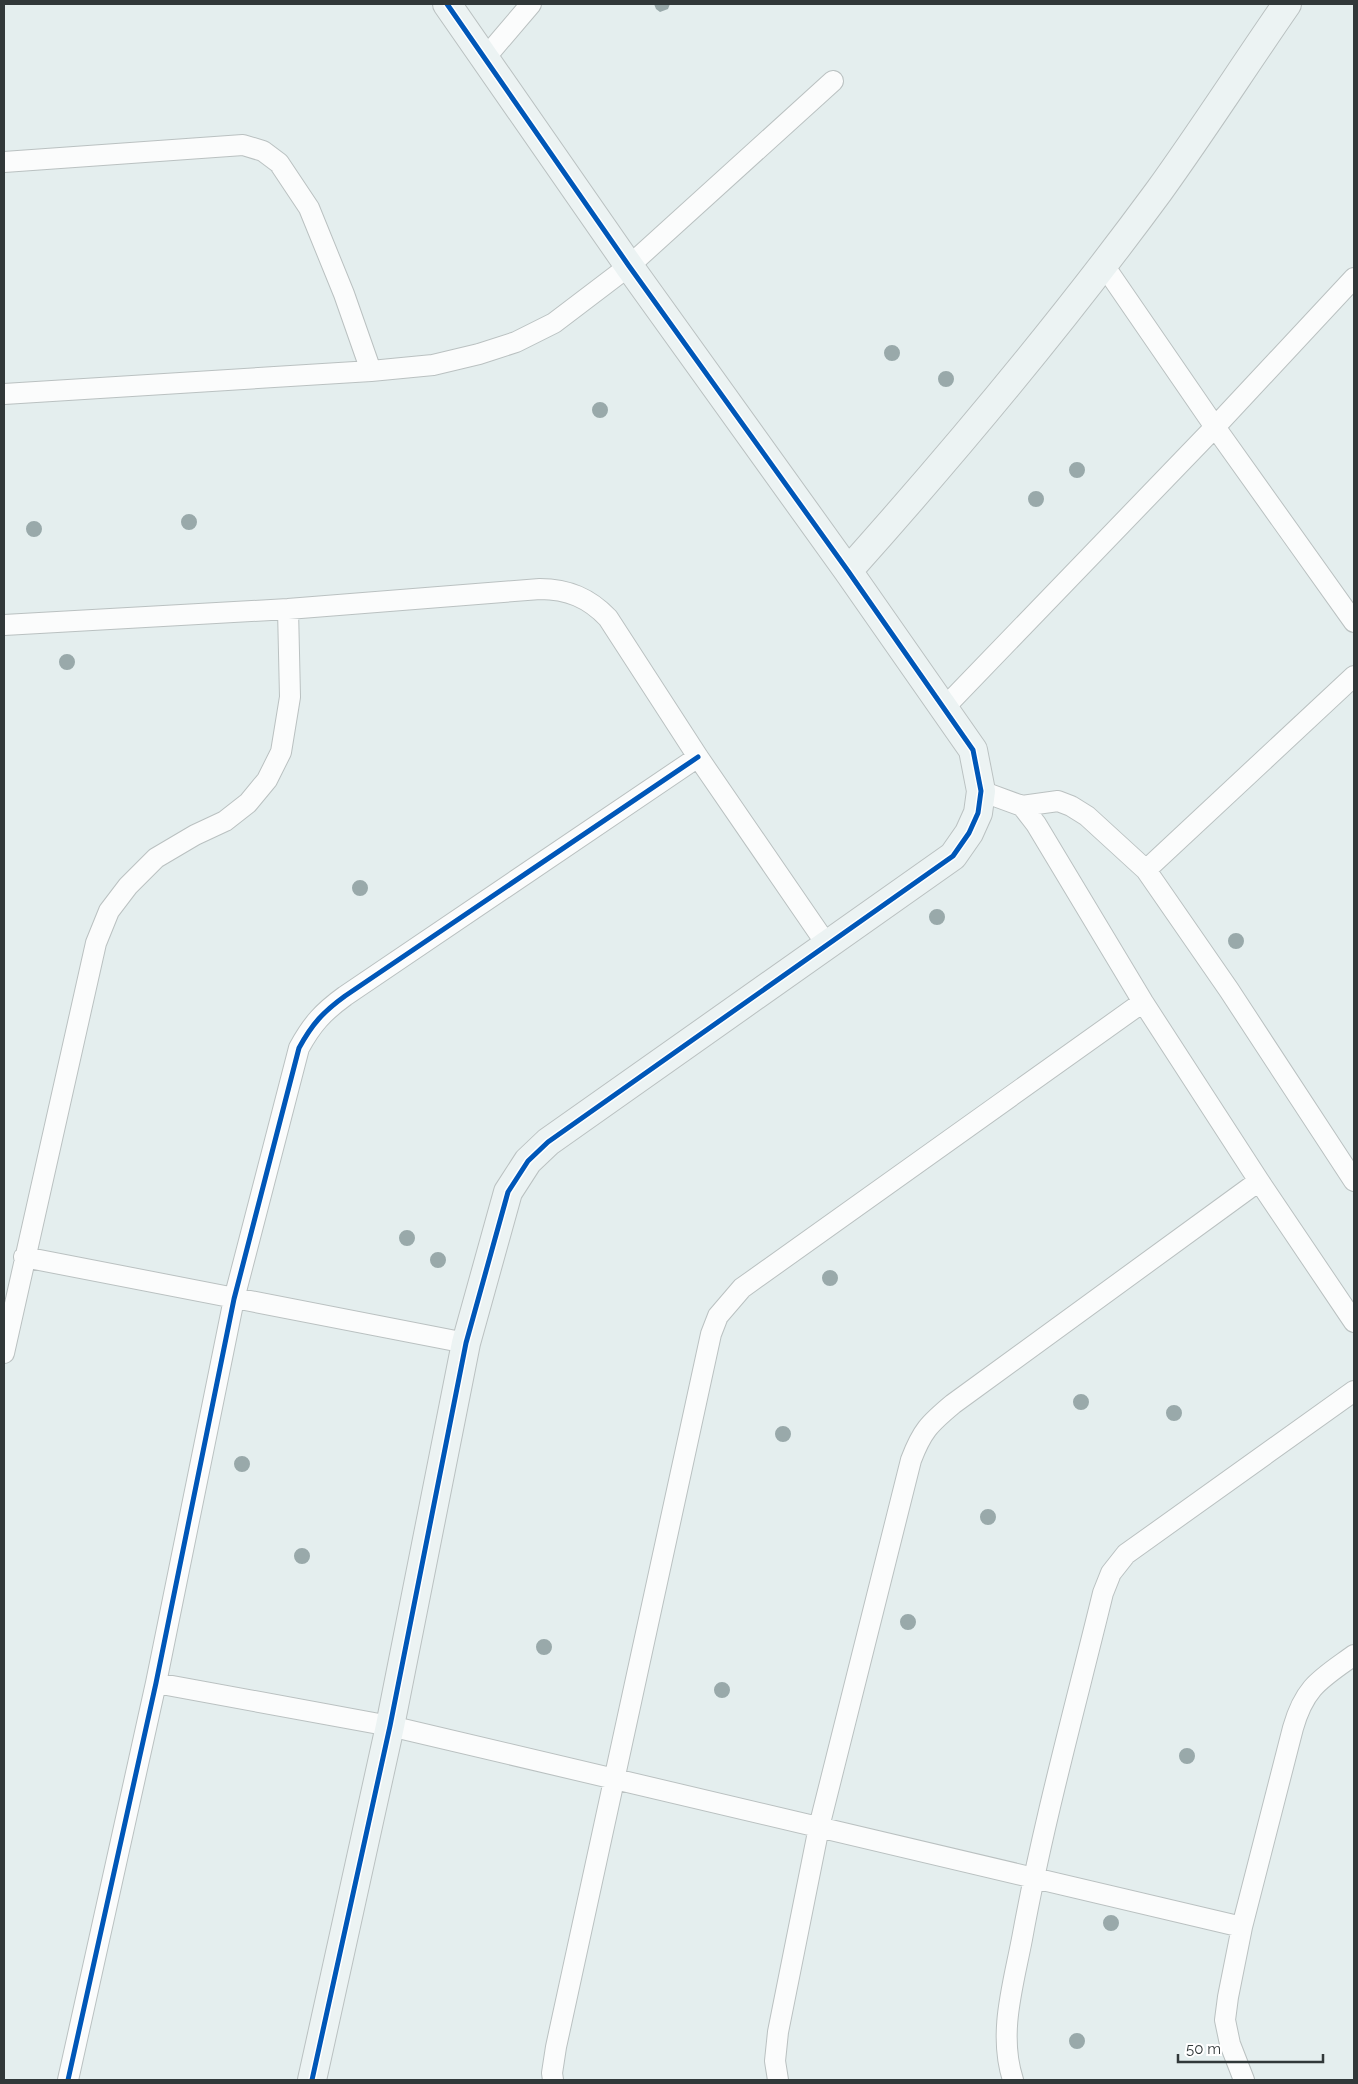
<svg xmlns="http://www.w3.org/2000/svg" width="1358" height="2084" font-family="Raleway,sans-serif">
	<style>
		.building { fill: #99a9aa }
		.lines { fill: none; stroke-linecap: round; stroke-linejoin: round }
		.street-casing { stroke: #bac1c1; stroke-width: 22 }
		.secondary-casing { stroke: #bac1c1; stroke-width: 30 }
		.street { stroke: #fbfcfc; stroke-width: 20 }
		.secondary { stroke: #ecf3f3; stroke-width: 28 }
		.cycleway-casing { stroke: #fff; stroke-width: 8 }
		.cycleway { stroke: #0057b8; stroke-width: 5 }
	</style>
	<rect width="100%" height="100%" fill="#e4eeee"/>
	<path class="building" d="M 654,4 L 670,4 L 668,9 L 660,12 L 656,9 Z
		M884 353a8 8 0 1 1 16 0a8 8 0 1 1-16 0Z
		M938 379a8 8 0 1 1 16 0a8 8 0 1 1-16 0Z
		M592 410a8 8 0 1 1 16 0a8 8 0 1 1-16 0Z
		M1069 470a8 8 0 1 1 16 0a8 8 0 1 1-16 0Z
		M1028 499a8 8 0 1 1 16 0a8 8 0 1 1-16 0Z
		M181 522a8 8 0 1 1 16 0a8 8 0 1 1-16 0Z
		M26 529a8 8 0 1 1 16 0a8 8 0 1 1-16 0Z
		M59 662a8 8 0 1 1 16 0a8 8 0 1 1-16 0Z
		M352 888a8 8 0 1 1 16 0a8 8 0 1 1-16 0Z
		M929 917a8 8 0 1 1 16 0a8 8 0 1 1-16 0Z
		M1228 941a8 8 0 1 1 16 0a8 8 0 1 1-16 0Z
		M399 1238a8 8 0 1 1 16 0a8 8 0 1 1-16 0Z
		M430 1260a8 8 0 1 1 16 0a8 8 0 1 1-16 0Z
		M822 1278a8 8 0 1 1 16 0a8 8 0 1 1-16 0Z
		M1073 1402a8 8 0 1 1 16 0a8 8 0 1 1-16 0Z
		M1166 1413a8 8 0 1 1 16 0a8 8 0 1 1-16 0Z
		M775 1434a8 8 0 1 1 16 0a8 8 0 1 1-16 0Z
		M234 1464a8 8 0 1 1 16 0a8 8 0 1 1-16 0Z
		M980 1517a8 8 0 1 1 16 0a8 8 0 1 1-16 0Z
		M294 1556a8 8 0 1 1 16 0a8 8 0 1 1-16 0Z
		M900 1622a8 8 0 1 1 16 0a8 8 0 1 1-16 0Z
		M536 1647a8 8 0 1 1 16 0a8 8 0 1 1-16 0Z
		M714 1690a8 8 0 1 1 16 0a8 8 0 1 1-16 0Z
		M1179 1756a8 8 0 1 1 16 0a8 8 0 1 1-16 0Z
		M1103 1923a8 8 0 1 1 16 0a8 8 0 1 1-16 0Z
		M1069 2041a8 8 0 1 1 16 0a8 8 0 1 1-16 0Z"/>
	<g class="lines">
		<g class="street-casing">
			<path id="street" d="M 485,58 L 531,4
				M 4,162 L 243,145 L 263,151 L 279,163 L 309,208 L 344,294 L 371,371
				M 1103,264 L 1215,427 L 1354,622
				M 4,394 L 371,371 L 433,365 L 479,354 L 516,342 L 554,323 L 629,266 L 833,81
				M 4,625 L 288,609 L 540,589 C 568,589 589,598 608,618 L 698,757 L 827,945
				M 944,708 L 1215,427 L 1354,278
				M 981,791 L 1022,806 L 1036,824 L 1143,1002 L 1259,1181 L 1354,1322
				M 1022,806 L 1058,801 L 1071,806 L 1087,816 L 1146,870 L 1229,990 L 1354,1181
				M 1146,870 L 1354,676
				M 24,1257 L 466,1343
				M 4,1353 L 96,943 L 109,911 L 128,886 L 156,858 L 195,835 L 225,821 L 248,803 L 267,780 L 281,752 L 290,697 L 288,609
				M 156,1683 L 390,1726 L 1242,1927
				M 68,2080 L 156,1683 L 234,1299 L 299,1048 C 312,1024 323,1012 345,996 L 698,757
				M 553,2080 L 552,2073 L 556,2047 L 711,1334 L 718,1316 L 742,1288 L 1143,1002
				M 778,2080 L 775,2061 L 778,2032 L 819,1827 L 911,1460 C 922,1431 929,1424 953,1404 L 1259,1181
				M 1013,2080 C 998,2034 1013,1986 1022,1939 C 1043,1823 1075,1708 1103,1593 L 1111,1573 L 1126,1554 L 1354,1391
				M 1244,2080 L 1230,2044 L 1225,2020 L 1228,1997 L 1242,1927 L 1293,1728 C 1305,1686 1321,1679 1354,1655"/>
		</g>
		<g class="secondary-casing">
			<path id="secondary" d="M 848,571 C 957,449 1062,323 1159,191 C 1203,130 1244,66 1287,4
				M 312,2080 L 390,1726 L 466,1343 L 508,1192 L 528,1161 L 548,1142 L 953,856 L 969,833 L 978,813 L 981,791 L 973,750 L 848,571 L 629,266 L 447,4"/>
		</g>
		<use href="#street" class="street"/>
		<use href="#secondary" class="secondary"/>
		<g class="cycleway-casing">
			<path id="cycleway" d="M 68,2080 L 156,1683 L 234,1299 L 299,1048 C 312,1024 323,1012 345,996 L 698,757
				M 312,2080 L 390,1726 L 466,1343 L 508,1192 L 528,1161 L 548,1142 L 953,856 L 969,833 L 978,813 L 981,791 L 973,750 L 848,571 L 629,266 L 447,4"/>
		</g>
		<use href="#cycleway" class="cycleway"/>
	</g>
	<rect width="1358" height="2084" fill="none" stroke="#313839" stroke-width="10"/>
	<path d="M1178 2054v8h145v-8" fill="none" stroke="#313839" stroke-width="2.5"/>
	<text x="1186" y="2054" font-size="15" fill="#313839" stroke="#ffffff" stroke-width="4" paint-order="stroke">50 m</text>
</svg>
